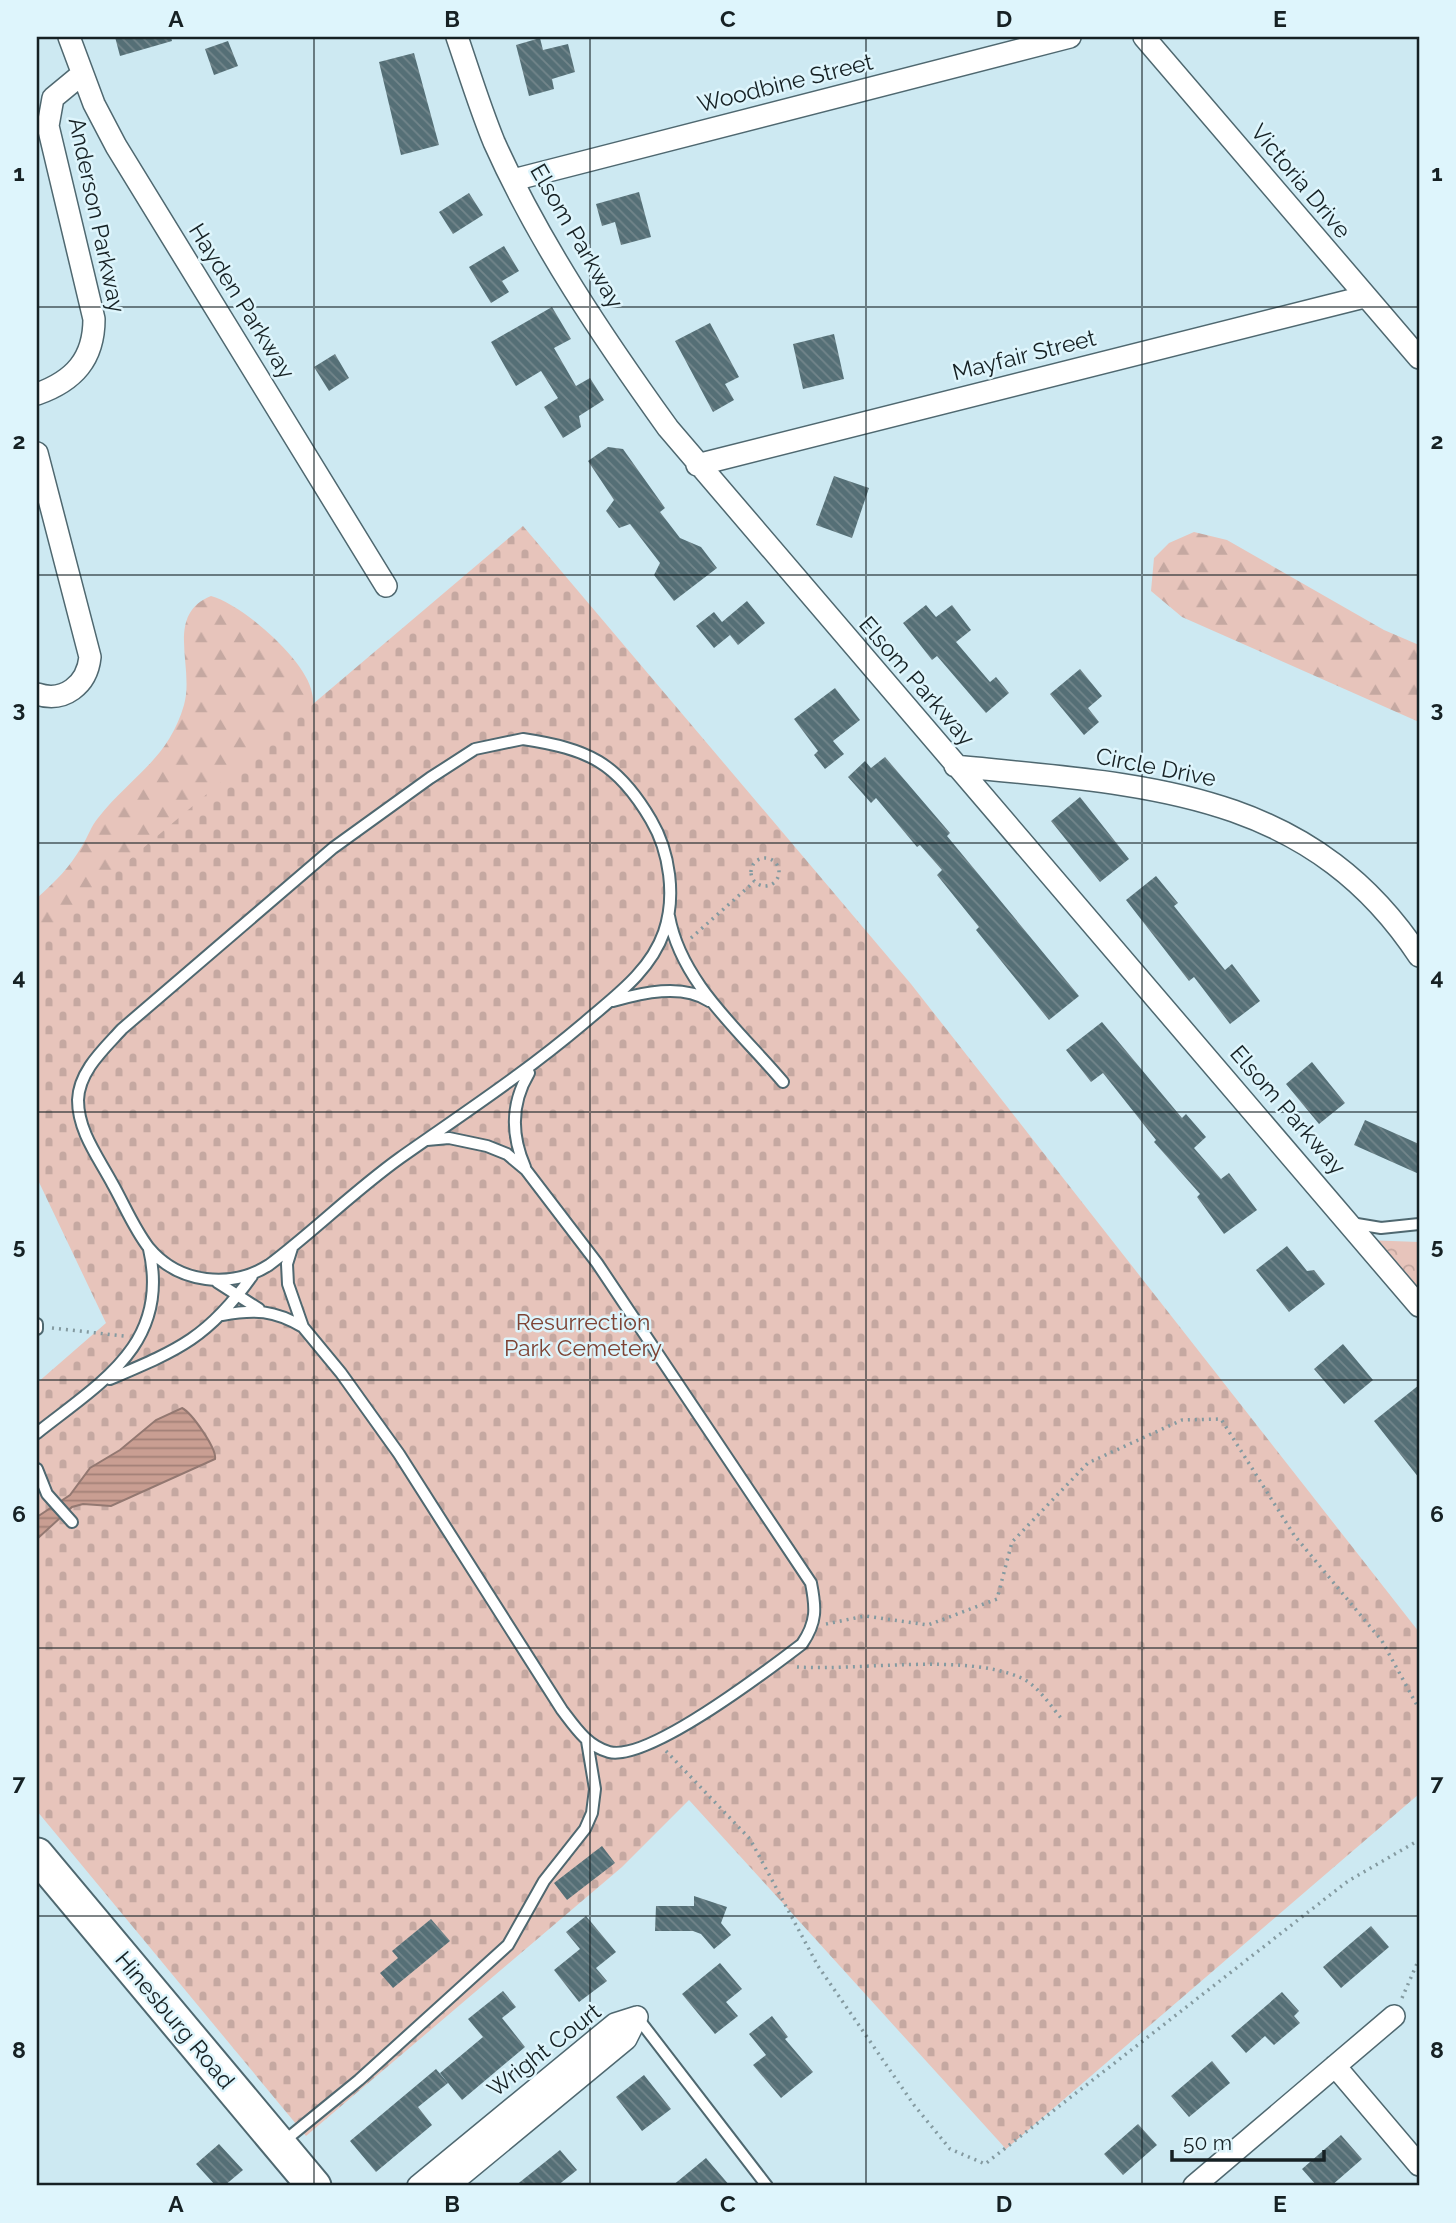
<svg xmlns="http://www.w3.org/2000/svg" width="1456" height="2223" font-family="Raleway,sans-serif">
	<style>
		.forest { fill: url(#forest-firs) }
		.cemetery { fill: url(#cemetery-stones) }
		.park { fill: url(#park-crowns) }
		.water { fill: url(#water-rules); stroke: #937871; stroke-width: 2 }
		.building { fill: url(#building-back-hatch) }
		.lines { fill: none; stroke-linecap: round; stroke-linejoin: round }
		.lane-casing { stroke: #4f6870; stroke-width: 14 }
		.street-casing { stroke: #4f6870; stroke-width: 24 }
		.primary-casing { stroke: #4f6870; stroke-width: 37 }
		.path { stroke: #849aa0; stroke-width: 3.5; stroke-dasharray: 2 5; stroke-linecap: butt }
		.lane { stroke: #fff; stroke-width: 10 }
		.street { stroke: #fff; stroke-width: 21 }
		.primary { stroke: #fff; stroke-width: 33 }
		.grid { fill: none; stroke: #162124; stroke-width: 2; stroke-opacity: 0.55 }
		.labels { text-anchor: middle; stroke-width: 5; stroke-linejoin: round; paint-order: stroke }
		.street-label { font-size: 23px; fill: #162124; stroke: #def5fc }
		.park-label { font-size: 23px; fill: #7d4334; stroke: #def5fc }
		.neatline { fill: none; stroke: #162124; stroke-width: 2.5 }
		.grid-label { font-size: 23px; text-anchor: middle; font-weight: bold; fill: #162124 }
	</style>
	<defs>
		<pattern id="forest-firs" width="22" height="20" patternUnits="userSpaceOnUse" patternTransform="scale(1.75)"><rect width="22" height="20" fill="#e7c4bb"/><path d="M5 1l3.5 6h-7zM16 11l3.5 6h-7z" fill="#c5a8a1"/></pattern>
		<pattern id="cemetery-stones" width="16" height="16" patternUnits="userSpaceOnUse" patternTransform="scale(1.75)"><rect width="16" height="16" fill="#e7c4bb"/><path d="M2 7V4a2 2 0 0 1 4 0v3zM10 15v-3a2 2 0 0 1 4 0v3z" fill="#c5a8a1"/></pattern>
		<pattern id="park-crowns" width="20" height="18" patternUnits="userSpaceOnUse" patternTransform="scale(1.75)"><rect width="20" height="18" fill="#e7c4bb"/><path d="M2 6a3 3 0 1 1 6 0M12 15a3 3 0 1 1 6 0" fill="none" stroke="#c5a8a1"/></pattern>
		<pattern id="water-rules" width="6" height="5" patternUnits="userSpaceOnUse" patternTransform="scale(1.75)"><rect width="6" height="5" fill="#c99e92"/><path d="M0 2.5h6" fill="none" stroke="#a28077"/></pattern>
		<pattern id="building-back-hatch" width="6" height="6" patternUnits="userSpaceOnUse" patternTransform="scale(1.75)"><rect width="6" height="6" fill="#556f76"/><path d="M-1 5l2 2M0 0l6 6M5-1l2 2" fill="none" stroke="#73868b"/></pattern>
	</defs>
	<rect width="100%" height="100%" fill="#cde9f2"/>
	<path class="forest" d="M 1194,532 L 1227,540 L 1384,630 L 1419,645 L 1419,722 L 1182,617 L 1151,591 L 1154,558 L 1169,543 Z
		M 211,596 C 242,604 307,661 312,693 C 314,700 313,708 313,715 L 37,965 L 37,898 C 55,882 70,867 82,846 C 88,837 91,826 98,818 C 131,776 168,760 184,705 C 195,667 164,615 211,596 Z"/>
	<path class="cemetery" d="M 523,526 L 911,984 L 1419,1632 L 1419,1794 L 1006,2149 L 689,1800 L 622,1867 L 306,2136 L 37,1811 L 37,1383 L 106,1323 L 37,1178 L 37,938 Z"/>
	<path class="park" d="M 1365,1240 L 1419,1242 L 1419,1300 Z"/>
	<path class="water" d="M 182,1408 C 192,1413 217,1449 215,1459 L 111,1506 L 83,1504 L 72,1507 L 37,1539 L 37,1517 L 70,1495 L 90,1468 L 120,1450 L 156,1420 Z"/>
	<path class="building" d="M 115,37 L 171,37 L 172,41 L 120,56 Z
		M 540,38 L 543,50 L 568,44 L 575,72 L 552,79 L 554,89 L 529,96 L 516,45 Z
		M 228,41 L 238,66 L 214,75 L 205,49 Z
		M 414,53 L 439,145 L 401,155 L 379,62 Z
		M 639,192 L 651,237 L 621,245 L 615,222 L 602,226 L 596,204 Z
		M 469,193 L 483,215 L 453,234 L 439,212 Z
		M 504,246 L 519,271 L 502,281 L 509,292 L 491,303 L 469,267 Z
		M 552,307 L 571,339 L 554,348 L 576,386 L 590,378 L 604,400 L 579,416 L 581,427 L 563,438 L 544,407 L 558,398 L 541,371 L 516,386 L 491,342 Z
		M 710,323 L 739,377 L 725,384 L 734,400 L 713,412 L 675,341 Z
		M 834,334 L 844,379 L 803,389 L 793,344 Z
		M 335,354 L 349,378 L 329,391 L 314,367 Z
		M 608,447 L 623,449 L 665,508 L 660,512 L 680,538 L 701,547 L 717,568 L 674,601 L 654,575 L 660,563 L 630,524 L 619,528 L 606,511 L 614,500 L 588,461 Z
		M 834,476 L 869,488 L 852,538 L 816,525 Z
		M 747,601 L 765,623 L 738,645 L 730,635 L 714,648 L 696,626 L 714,612 L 722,622 Z
		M 926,605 L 936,617 L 952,605 L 971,630 L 956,642 L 990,682 L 996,677 L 1009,693 L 986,713 L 937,656 L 932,660 L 903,623 Z
		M 1080,669 L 1102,696 L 1088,708 L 1099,722 L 1084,735 L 1050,694 Z
		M 835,688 L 860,720 L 833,741 L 844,754 L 825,769 L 814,755 L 818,751 L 794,719 Z
		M 885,757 L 950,833 L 947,836 L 1079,996 L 1049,1020 L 976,930 L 979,927 L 937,875 L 942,870 L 920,845 L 917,847 L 876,798 L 871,803 L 848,777 L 865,761 L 871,768 Z
		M 1080,797 L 1129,859 L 1100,882 L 1051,821 Z
		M 1156,876 L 1178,903 L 1174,906 L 1225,970 L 1232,964 L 1260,1001 L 1230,1024 L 1194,977 L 1189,981 L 1126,900 Z
		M 1102,1022 L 1182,1118 L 1186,1114 L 1206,1137 L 1194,1148 L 1221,1179 L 1229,1173 L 1257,1210 L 1224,1234 L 1197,1197 L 1200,1194 L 1154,1142 L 1156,1140 L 1103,1073 L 1091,1082 L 1066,1050 Z
		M 1312,1062 L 1345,1103 L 1319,1124 L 1286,1084 Z
		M 1365,1120 L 1419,1144 L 1419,1174 L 1354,1145 Z
		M 1287,1246 L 1307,1271 L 1314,1270 L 1325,1284 L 1289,1312 L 1256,1270 Z
		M 1343,1344 L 1373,1380 L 1344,1404 L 1314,1369 Z
		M 1419,1385 L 1419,1478 L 1374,1421 Z
		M 602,1846 L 615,1863 L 567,1900 L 554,1883 Z
		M 694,1896 L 727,1907 L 721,1923 L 731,1935 L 714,1949 L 701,1934 L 693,1931 L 655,1931 L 656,1906 L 694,1906 Z
		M 586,1916 L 616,1952 L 596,1968 L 607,1981 L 579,2002 L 554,1970 L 580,1949 L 566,1932 Z
		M 431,1919 L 450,1941 L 393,1988 L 380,1973 L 398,1958 L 392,1951 Z
		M 1371,1926 L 1389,1947 L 1341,1988 L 1323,1967 Z
		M 720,1963 L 742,1989 L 726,2002 L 738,2016 L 715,2034 L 682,1994 Z
		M 503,1991 L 516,2007 L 502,2018 L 525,2047 L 462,2100 L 440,2073 L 483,2037 L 468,2019 Z
		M 1282,1992 L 1299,2011 L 1294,2016 L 1300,2023 L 1274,2045 L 1265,2036 L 1246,2053 L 1231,2036 Z
		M 772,2016 L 788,2037 L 785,2039 L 813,2072 L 781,2098 L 753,2065 L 766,2055 L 749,2034 Z
		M 1212,2061 L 1230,2083 L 1189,2117 L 1171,2096 Z
		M 436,2069 L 448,2083 L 418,2107 L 432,2125 L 376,2172 L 350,2141 Z
		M 644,2075 L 671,2109 L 642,2131 L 616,2097 Z
		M 1138,2124 L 1157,2145 L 1123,2175 L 1104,2154 Z
		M 1341,2135 L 1362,2159 L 1331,2186 L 1317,2186 L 1302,2169 Z
		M 219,2144 L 243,2170 L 224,2186 L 216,2186 L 196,2164 Z
		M 560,2150 L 577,2170 L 557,2186 L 515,2186 Z
		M 706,2158 L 730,2186 L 672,2186 Z"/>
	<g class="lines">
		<g class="lane-casing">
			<path id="lane" d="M 523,739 C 588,749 617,762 651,820 C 670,852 676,897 664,932 C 650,972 614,997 584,1023 C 525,1073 464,1113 400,1158 C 354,1191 314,1231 269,1265 C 231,1289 179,1284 149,1248 C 134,1229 124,1204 112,1183 C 98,1157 78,1131 78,1100 C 79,1071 104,1049 122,1029 L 333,848 L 430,778 L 475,749 Z
				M 669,916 C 681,983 741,1032 783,1082
				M 613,1001 C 641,993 682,983 709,1001
				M 525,1167 C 511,1135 511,1103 529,1073
				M 1351,1223 L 1381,1228 L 1419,1224
				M 292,1248 L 287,1264 L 288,1284 L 303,1327 L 341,1373 L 399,1454 L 562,1710 C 575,1727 587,1746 609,1752 C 648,1762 768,1670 802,1644 C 817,1622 816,1608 811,1583 L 597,1263 L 526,1170 L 507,1154 L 487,1146 L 449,1138 L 427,1140
				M 217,1282 L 259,1309
				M 222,1315 C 255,1309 274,1310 303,1327
				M 37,1324 L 37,1329
				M 110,1379 C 178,1350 208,1338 252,1276
				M 37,1433 C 100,1383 171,1344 149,1249
				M 37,1469 L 47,1494 L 72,1522
				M 637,2017 L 767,2186
				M 283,2142 L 359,2080 L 508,1945 L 544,1881 L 585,1829 L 592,1813 L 595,1789 L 587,1741"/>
		</g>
		<g class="street-casing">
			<path id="street" d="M 69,37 L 94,104 L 116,146 L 386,586
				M 457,37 C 469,72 480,108 494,142 C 539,243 604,339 668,428 L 1419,1306
				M 1144,37 L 1419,358
				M 513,180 L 1070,37
				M 37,394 C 74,381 94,359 94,319 L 48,126 L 53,98 L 82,74
				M 37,453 L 90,657 C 87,685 64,703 37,694
				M 697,465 L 1364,297
				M 955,766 C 1137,785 1307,786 1419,956
				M 1335,2066 L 1419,2165
				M 418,2186 L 615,2024 L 637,2017
				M 448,2186 L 626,2039 L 637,2017
				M 1194,2186 L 1394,2016"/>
		</g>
		<g class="primary-casing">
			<path id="primary" d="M 37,1855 L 314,2186"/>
		</g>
		<path class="path" d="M751 872a14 14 0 1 1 28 0a14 14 0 1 1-28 0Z
			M 691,938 L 754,882
			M 52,1328 L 124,1336
			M 826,1624 L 865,1616 L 928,1625 L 997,1599 L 1012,1542 L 1088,1463 L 1182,1420 L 1221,1419 L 1294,1535 L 1382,1641 L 1419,1709
			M 797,1667 C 860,1671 962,1653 1019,1677 C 1037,1684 1049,1704 1061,1718
			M 666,1751 L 750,1839 L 818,1966 L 914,2105 L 950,2149 L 985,2164 L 1348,1881 L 1419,1840
			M 1402,1998 L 1419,1959"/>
		<use href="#lane" class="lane"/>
		<use href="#street" class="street"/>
		<use href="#primary" class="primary"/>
	</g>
	<path class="grid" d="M 314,37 L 314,2186M 590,37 L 590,2186M 866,37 L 866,2186M 1142,37 L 1142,2186M 37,307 L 1419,307M 37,575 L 1419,575M 37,843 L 1419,843M 37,1112 L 1419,1112M 37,1380 L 1419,1380M 37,1648 L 1419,1648M 37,1916 L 1419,1916"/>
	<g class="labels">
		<g class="street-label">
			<text transform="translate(785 83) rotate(-14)" y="8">Woodbine Street</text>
			<text transform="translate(1301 181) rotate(50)" y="8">Victoria Drive</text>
			<text transform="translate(97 215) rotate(78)" y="8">Anderson Parkway</text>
			<text transform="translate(577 236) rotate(60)" y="8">Elsom Parkway</text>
			<text transform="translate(242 301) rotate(58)" y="8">Hayden Parkway</text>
			<text transform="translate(1024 355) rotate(-14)" y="8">Mayfair Street</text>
			<text transform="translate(917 681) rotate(49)" y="8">Elsom Parkway</text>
			<text transform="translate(1156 767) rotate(11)" y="8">Circle Drive</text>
			<text transform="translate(1288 1110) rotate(49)" y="8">Elsom Parkway</text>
			<text transform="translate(175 2020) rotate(50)" y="8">Hinesburg Road</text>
			<text transform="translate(544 2050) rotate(-38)" y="8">Wright Court</text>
		</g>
		<g class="park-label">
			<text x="583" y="1330">Resurrection<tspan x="583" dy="26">Park Cemetery</tspan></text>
		</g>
	</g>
	<rect width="1456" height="2223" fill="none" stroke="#def5fc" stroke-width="77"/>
	<path d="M1172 2150v10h152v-10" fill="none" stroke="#162124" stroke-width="3.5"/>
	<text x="1183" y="2150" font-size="21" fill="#162124" stroke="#def5fc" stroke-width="5" paint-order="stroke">50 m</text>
	<rect x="38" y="38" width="1380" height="2146" class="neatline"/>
	<g class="grid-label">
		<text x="176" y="27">A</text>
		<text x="452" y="27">B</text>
		<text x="728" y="27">C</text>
		<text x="1004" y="27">D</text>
		<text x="1280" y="27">E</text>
		<text x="19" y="181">1</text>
		<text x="1437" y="181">1</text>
		<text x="19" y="449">2</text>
		<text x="1437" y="449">2</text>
		<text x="19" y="717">3</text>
		<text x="1437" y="717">3</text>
		<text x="19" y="985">4</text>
		<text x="1437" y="985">4</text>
		<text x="19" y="1254">5</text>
		<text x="1437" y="1254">5</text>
		<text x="19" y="1522">6</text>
		<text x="1437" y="1522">6</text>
		<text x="19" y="1790">7</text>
		<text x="1437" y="1790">7</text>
		<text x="19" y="2058">8</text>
		<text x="1437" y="2058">8</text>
		<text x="176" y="2212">A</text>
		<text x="452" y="2212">B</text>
		<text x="728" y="2212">C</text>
		<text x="1004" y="2212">D</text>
		<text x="1280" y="2212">E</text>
	</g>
</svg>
